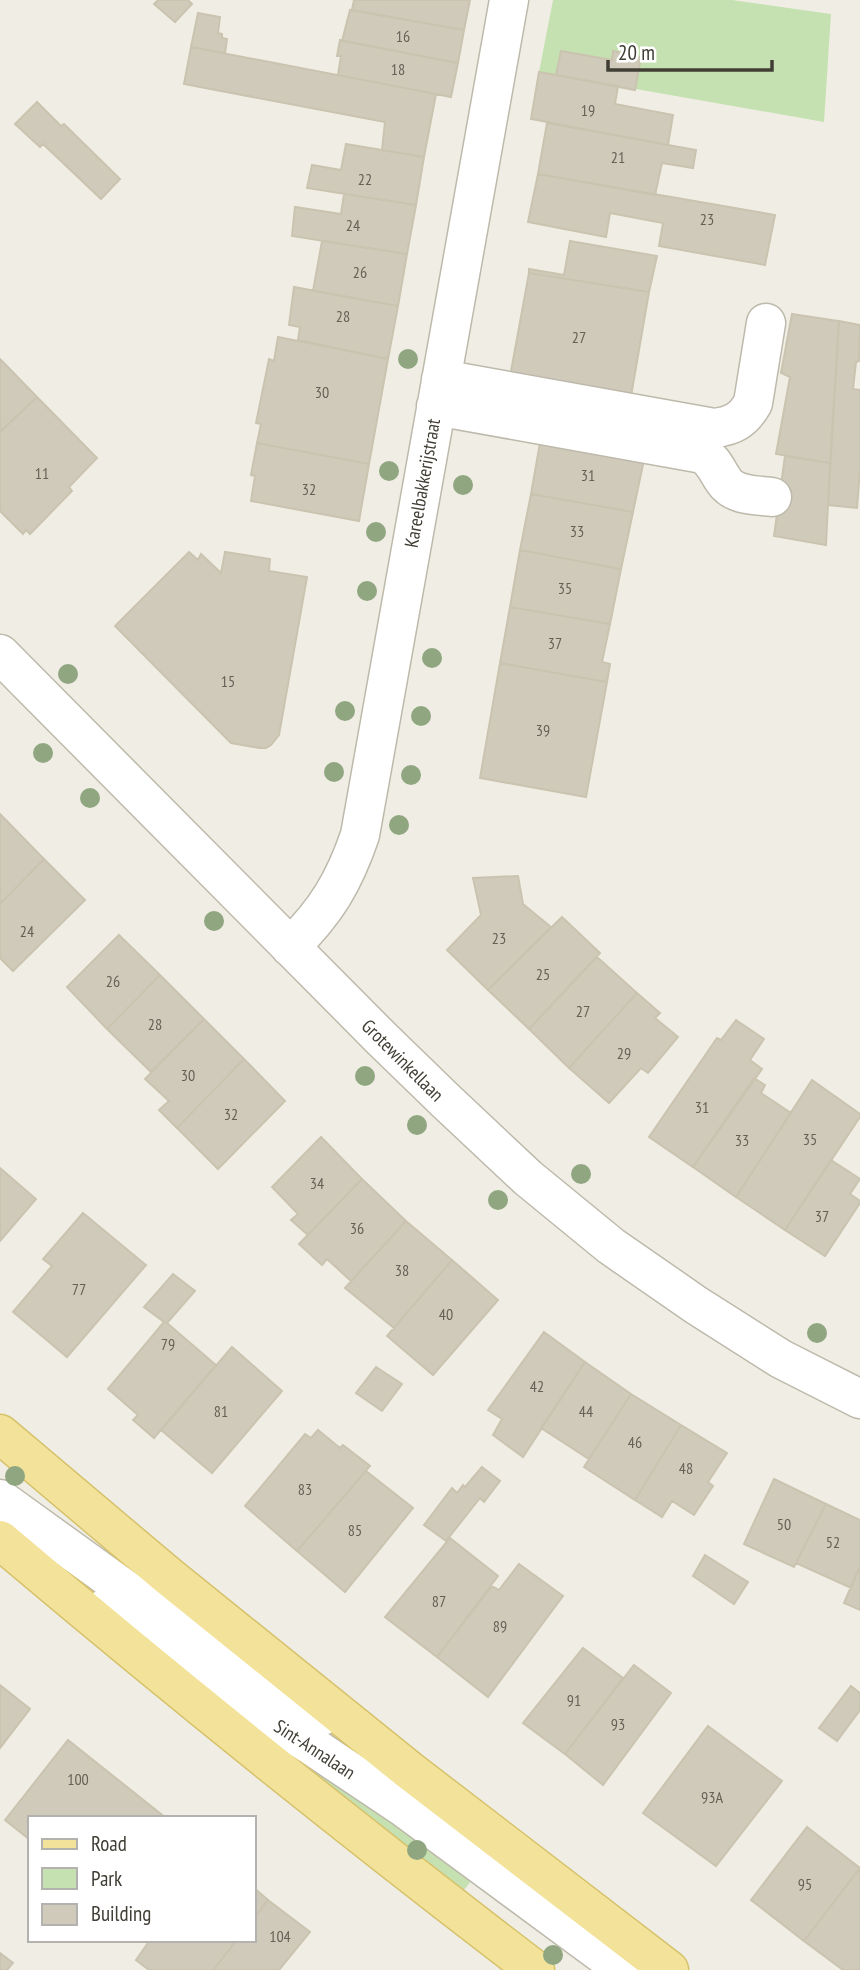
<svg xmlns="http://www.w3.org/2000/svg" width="860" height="1970" font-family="'PT Sans Narrow',sans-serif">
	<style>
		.green { fill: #c6e1b1 }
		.building { fill: #d0cabb; stroke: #cac3af; stroke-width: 2 }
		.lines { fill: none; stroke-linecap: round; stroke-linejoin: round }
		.minor-casing { stroke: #bdb9ab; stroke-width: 41 }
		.major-casing { stroke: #d6c26c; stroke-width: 41 }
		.minor { stroke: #fff; stroke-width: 38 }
		.major { stroke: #f3e39a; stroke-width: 38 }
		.tree { fill: #8fa680 }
		.labels { text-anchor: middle; stroke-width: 5; stroke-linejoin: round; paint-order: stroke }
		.number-label { font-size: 16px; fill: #656156 }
		.street-label { font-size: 19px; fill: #413e35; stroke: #fff }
	</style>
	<rect width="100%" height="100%" fill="#f0eee4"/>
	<path class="green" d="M 553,0 L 732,0 L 831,14 L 824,122 L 539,72 Z
		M 239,1721 L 382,1811 L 474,1877 L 461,1894 Z"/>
	<path class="building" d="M 158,0 L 188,0 L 192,4 L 175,22 L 154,4 Z
		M 354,0 L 470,0 L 464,30 L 352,10 Z
		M 350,10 L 464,30 L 458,63 L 342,41 Z
		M 198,13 L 220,17 L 218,33 L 222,34 L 222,38 L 227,39 L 225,53 L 191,47 Z
		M 340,40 L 458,63 L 451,97 L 338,75 L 341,56 L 337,56 Z
		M 191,47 L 436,94 L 424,157 L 382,150 L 385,122 L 184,84 Z
		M 561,51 L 612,60 L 613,51 L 641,57 L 635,90 L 556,75 Z
		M 539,72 L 618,86 L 615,104 L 673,115 L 668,145 L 531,119 Z
		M 37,102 L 61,126 L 64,124 L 120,179 L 101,199 L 43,144 L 40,147 L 15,124 Z
		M 547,123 L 696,150 L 693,168 L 662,163 L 655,195 L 538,174 Z
		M 346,144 L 424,157 L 416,205 L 307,188 L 312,165 L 341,170 Z
		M 538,174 L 775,215 L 765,265 L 659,246 L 663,223 L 610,213 L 606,237 L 528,222 Z
		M 344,194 L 416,205 L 407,254 L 292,236 L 295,207 L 341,214 Z
		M 322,241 L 407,254 L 398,306 L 313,291 Z
		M 570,241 L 657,256 L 649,292 L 529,273 L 529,269 L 564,275 Z
		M 529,273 L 649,292 L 630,402 L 509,382 Z
		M 294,287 L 398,306 L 388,359 L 298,340 L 300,327 L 289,325 Z
		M 792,314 L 839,321 L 830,463 L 776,454 L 790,377 L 781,373 Z
		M 839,321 L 860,325 L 859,361 L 856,362 L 853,389 L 860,390 L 860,469 L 857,508 L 828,505 Z
		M 278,337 L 388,359 L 369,464 L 257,443 L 261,424 L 256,423 L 269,359 L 274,361 Z
		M 0,359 L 37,397 L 0,432 Z
		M 37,397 L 97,458 L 69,487 L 72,491 L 30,534 L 26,530 L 23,534 L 0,511 L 0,432 Z
		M 541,437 L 645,455 L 633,512 L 531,494 Z
		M 257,443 L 369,464 L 359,521 L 251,501 L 255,476 L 251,475 Z
		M 785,456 L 830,463 L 826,545 L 774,536 Z
		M 531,494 L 633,512 L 621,569 L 520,550 Z
		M 520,550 L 621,569 L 610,624 L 510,607 Z
		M 189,552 L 198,560 L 201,554 L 221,573 L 225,552 L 270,559 L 269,571 L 307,577 L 279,735 L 271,745 L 266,748 L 259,748 L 231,743 L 115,626 Z
		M 510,607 L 610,624 L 602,662 L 610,664 L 607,682 L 500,663 Z
		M 500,663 L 607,682 L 586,797 L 480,778 Z
		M 0,814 L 44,859 L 0,904 Z
		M 44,859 L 85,900 L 13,971 L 0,958 L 0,904 Z
		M 518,876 L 523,904 L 551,927 L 488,990 L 447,950 L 481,915 L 473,878 Z
		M 562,917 L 600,953 L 529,1029 L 488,990 Z
		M 119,935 L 160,975 L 107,1029 L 67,987 Z
		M 597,957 L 637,993 L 569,1068 L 529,1029 Z
		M 160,975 L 204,1019 L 151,1072 L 107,1029 Z
		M 637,993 L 660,1013 L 655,1018 L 678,1037 L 648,1073 L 641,1068 L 609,1103 L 569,1068 Z
		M 204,1019 L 244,1059 L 177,1128 L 159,1110 L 169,1101 L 145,1079 Z
		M 736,1020 L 764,1039 L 750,1060 L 762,1069 L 693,1167 L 649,1137 L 717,1038 L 721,1040 Z
		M 244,1059 L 285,1101 L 218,1169 L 177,1128 Z
		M 754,1078 L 765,1085 L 761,1093 L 791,1113 L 736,1197 L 693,1167 Z
		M 812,1080 L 860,1114 L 860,1117 L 785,1230 L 736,1197 Z
		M 321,1137 L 362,1179 L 308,1235 L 291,1220 L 298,1214 L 272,1187 Z
		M 831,1160 L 860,1179 L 850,1194 L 860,1201 L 860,1203 L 825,1256 L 785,1230 Z
		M 0,1168 L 36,1199 L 0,1241 Z
		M 362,1179 L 406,1221 L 351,1281 L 327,1259 L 322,1265 L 299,1244 Z
		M 83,1213 L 146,1265 L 67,1357 L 13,1312 L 52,1266 L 43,1259 Z
		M 406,1221 L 452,1260 L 394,1328 L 345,1288 Z
		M 452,1260 L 498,1300 L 433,1375 L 387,1336 Z
		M 173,1274 L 195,1291 L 167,1323 L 216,1365 L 154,1438 L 133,1420 L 138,1415 L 108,1389 L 164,1322 L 144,1307 Z
		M 544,1332 L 585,1362 L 523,1457 L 493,1435 L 502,1419 L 488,1410 Z
		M 232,1347 L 282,1391 L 212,1473 L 161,1430 Z
		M 585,1362 L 631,1394 L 589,1459 L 541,1428 Z
		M 376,1367 L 402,1384 L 382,1411 L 356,1393 Z
		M 631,1394 L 681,1425 L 635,1500 L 584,1467 Z
		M 681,1425 L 727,1453 L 708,1482 L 713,1486 L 694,1515 L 672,1501 L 662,1517 L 635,1500 Z
		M 318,1430 L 340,1448 L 343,1445 L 370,1466 L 297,1551 L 245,1506 L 305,1434 L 311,1438 Z
		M 482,1467 L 500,1481 L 484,1502 L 480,1498 L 446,1541 L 424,1525 L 452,1488 L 457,1493 L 463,1485 L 465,1487 Z
		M 366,1471 L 413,1508 L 345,1592 L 297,1551 Z
		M 774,1479 L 826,1504 L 794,1567 L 744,1544 Z
		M 826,1504 L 860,1520 L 860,1566 L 851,1588 L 796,1563 Z
		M 450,1538 L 498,1576 L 437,1657 L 385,1617 Z
		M 705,1555 L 748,1582 L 734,1604 L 693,1576 Z
		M 519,1564 L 563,1596 L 488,1697 L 437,1657 L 492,1586 L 499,1590 Z
		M 860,1566 L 860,1610 L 844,1603 Z
		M 583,1648 L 623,1678 L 565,1754 L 523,1723 Z
		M 634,1665 L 671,1693 L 603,1785 L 565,1754 Z
		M 0,1685 L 30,1709 L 0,1748 Z
		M 851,1686 L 860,1693 L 860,1710 L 837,1741 L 819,1728 Z
		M 708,1726 L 782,1781 L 716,1866 L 643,1813 Z
		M 68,1740 L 166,1818 L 30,1818 L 30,1840 L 5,1820 Z
		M 807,1827 L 860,1868 L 804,1941 L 751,1900 Z
		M 860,1868 L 860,1970 L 843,1970 L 804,1941 Z
		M 254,1888 L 268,1900 L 254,1918 Z
		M 268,1900 L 310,1932 L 279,1970 L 213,1970 L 237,1940 L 254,1940 L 254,1918 Z
		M 150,1940 L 237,1940 L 213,1970 L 149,1970 L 136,1960 Z
		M 0,1953 L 13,1963 L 7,1970 L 0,1970 Z"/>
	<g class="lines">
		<g class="minor-casing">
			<path id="minor" d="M 441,379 L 714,428 C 734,426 744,419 753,403 L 766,323
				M 436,406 L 703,454 C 714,461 717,471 724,481 C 734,496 756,495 772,497
				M 0,654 L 381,1038 L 447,1102 L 528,1178 L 611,1246 L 696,1305 L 781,1359 L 860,1399
				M 290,947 C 326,912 344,882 360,835 L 509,0
				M 0,1499 L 194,1639 L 322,1716
				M 105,1608 L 227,1693 L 312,1746 L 403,1807 L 624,1970"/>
		</g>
		<g class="major-casing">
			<path id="major" d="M 0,1434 L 167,1575 L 410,1771 L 669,1970
				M 0,1540 C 175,1688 353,1831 535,1970"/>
		</g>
		<use href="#minor" class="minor"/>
		<use href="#major" class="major"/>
	</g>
	<g class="tree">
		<circle cx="408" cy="359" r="10"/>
		<circle cx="389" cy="471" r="10"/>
		<circle cx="463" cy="485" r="10"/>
		<circle cx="376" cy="532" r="10"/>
		<circle cx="367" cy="591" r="10"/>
		<circle cx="432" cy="658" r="10"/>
		<circle cx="68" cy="674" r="10"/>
		<circle cx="345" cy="711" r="10"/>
		<circle cx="421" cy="716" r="10"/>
		<circle cx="43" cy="753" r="10"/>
		<circle cx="334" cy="772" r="10"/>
		<circle cx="411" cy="775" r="10"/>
		<circle cx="90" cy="798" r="10"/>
		<circle cx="399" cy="825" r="10"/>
		<circle cx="214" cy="921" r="10"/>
		<circle cx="365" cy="1076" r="10"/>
		<circle cx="417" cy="1125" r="10"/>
		<circle cx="581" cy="1174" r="10"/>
		<circle cx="498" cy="1200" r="10"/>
		<circle cx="817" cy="1333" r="10"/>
		<circle cx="15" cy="1476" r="10"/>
		<circle cx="417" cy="1850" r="10"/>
		<circle cx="553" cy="1955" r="10"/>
	</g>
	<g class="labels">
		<g class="number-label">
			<text x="403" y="42">16</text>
			<text x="398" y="75">18</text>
			<text x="588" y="116">19</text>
			<text x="618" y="163">21</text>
			<text x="365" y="185">22</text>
			<text x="707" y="225">23</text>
			<text x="353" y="231">24</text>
			<text x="360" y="278">26</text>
			<text x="343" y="322">28</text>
			<text x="579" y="343">27</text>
			<text x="322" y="398">30</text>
			<text x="42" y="479">11</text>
			<text x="588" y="481">31</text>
			<text x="309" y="495">32</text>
			<text x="577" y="537">33</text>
			<text x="565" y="594">35</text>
			<text x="555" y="649">37</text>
			<text x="228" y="687">15</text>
			<text x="543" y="736">39</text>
			<text x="27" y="937">24</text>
			<text x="499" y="944">23</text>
			<text x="543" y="980">25</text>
			<text x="113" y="987">26</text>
			<text x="583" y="1017">27</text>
			<text x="155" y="1030">28</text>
			<text x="624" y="1059">29</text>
			<text x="188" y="1081">30</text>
			<text x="702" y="1113">31</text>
			<text x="231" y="1120">32</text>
			<text x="810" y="1145">35</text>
			<text x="742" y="1146">33</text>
			<text x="317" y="1189">34</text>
			<text x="822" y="1222">37</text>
			<text x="357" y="1234">36</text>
			<text x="402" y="1276">38</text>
			<text x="79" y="1295">77</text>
			<text x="446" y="1320">40</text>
			<text x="168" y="1350">79</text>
			<text x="537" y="1392">42</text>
			<text x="221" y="1417">81</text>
			<text x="586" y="1417">44</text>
			<text x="635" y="1448">46</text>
			<text x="686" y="1474">48</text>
			<text x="305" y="1495">83</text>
			<text x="784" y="1530">50</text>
			<text x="355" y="1536">85</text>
			<text x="833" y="1548">52</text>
			<text x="439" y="1607">87</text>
			<text x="500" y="1632">89</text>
			<text x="574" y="1706">91</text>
			<text x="618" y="1730">93</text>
			<text x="78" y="1785">100</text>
			<text x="712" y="1803">93A</text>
			<text x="805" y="1890">95</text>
			<text x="280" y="1942">104</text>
		</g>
		<g class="street-label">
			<text transform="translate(422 483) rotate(-80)" y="7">Kareelbakkerijstraat</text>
			<text transform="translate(403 1060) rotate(45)" y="7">Grotewinkellaan</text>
			<text transform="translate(315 1749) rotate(33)" y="7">Sint-Annalaan</text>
		</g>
	</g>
	<rect x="28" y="1816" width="228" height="126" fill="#ffffff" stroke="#b3b2ae" stroke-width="2"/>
	<rect x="42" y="1839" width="35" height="10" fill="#f3e39a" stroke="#b3b2ae" stroke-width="2"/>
	<text x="91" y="1851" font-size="21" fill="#413e35">Road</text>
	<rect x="42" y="1868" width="35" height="21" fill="#c6e1b1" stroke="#b3b2ae" stroke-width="2"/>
	<text x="91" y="1886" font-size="21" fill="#413e35">Park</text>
	<rect x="42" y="1904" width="35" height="21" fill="#d0cabb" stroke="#b3b2ae" stroke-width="2"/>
	<text x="91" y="1921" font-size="21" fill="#413e35">Building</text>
	<path d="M608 60v10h164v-10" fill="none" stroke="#413e35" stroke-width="3.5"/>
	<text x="618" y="60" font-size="21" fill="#413e35" stroke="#ffffff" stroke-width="5" paint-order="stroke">20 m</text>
</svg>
